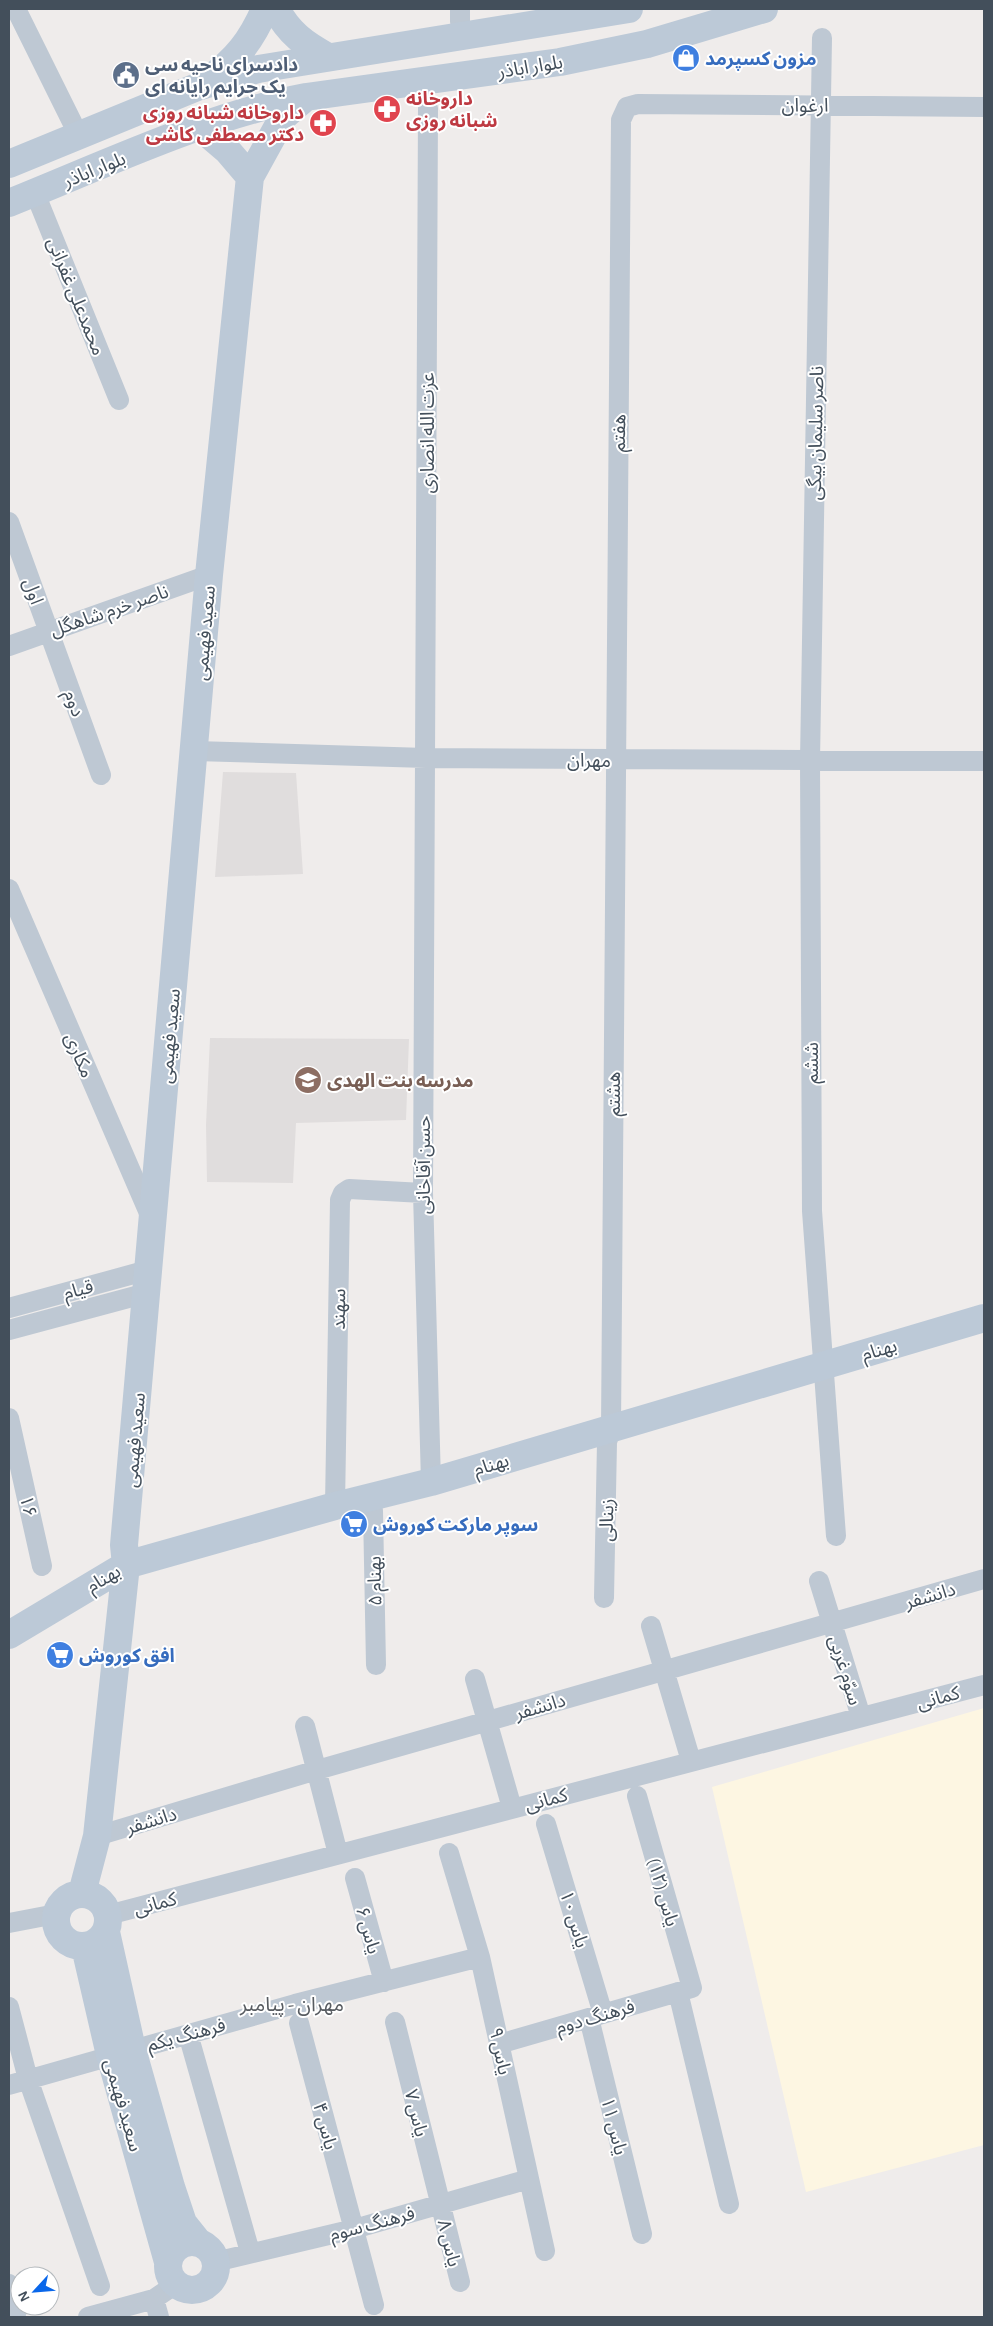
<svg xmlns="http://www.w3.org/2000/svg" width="993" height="2326" font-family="'Alegreya Sans','Noto Sans Arabic',sans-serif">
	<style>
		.commercial { fill: #fdf6e2 }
		.education { fill: #e0dddd }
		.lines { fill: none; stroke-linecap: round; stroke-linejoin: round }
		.street { stroke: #bec8d3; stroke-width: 20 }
		.secondary { stroke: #bcc9d7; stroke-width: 28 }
		.labels { text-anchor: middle; stroke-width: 4; stroke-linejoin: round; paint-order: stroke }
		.shop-label { font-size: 19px; font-weight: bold; fill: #366cbe; stroke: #fff; text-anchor: start }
		.service-label { font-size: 19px; font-weight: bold; fill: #4e5e75; stroke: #fff; text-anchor: start }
		.street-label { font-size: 19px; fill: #434f5b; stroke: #fff }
		.health-label { font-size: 19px; font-weight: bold; fill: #be3a42; stroke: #fff; text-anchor: start }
		.education-label { font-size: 19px; font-weight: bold; fill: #785e54; stroke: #fff; text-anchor: start }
		.neighbourhood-label { font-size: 20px; fill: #585c61; stroke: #fff }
	</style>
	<rect width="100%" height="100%" fill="#efeceb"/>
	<path class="commercial" d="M 984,1708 L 984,2145 L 806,2192 L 712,1787 Z"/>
	<path class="education" d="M 223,772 L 296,773 L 303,874 L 215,877 Z
		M 210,1038 L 409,1039 L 406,1120 L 296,1123 L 293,1183 L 207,1182 L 206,1125 Z"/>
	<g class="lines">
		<path class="street" d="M 16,9 L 79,136
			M 460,9 L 460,22
			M 822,38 L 810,761 L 812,1211 L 836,1536
			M 428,108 L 423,1193 L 431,1482
			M 35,193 L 119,400
			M 9,522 L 101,775
			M 9,646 L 209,575
			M 195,751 L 426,758 L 984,761
			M 9,889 L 152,1220
			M 9,1308 L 148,1270
			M 9,1330 L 147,1293
			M 9,1418 L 42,1566
			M 370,1497 L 373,1511 L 376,1665
			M 335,1506 L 340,1200 L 343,1193 L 349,1189 L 423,1193
			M 819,1581 L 861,1717
			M 604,1598 L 607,1442 L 611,1429 L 621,120 L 627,107 L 638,104 L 984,107
			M 651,1626 L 691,1761
			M 475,1679 L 512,1808
			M 305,1726 L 338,1854
			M 546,1824 L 603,2014
			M 97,1836 L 317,1770 L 984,1579
			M 449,1853 L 480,1957 L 545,2251
			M 355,1878 L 384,1982
			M 108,1915 L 984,1685
			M 9,1923 L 56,1914
			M 678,1992 L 729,2204
			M 9,2007 L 28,2079 L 100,2286
			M 589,2018 L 642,2234
			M 395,2022 L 460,2282
			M 299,2023 L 374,2305
			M 188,2034 L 250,2252
			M 499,2044 L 692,1988 L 637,1796
			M 9,2085 L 295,2004 L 480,1957
			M 215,2262 L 354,2229 L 529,2179
			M 9,2284 L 17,2311
			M 154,2299 L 159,2317
			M 88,2317 L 154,2299 L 176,2284"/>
		<path class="secondary" d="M 276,9 C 289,33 304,44 328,57
			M 208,80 C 236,60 251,41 265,9
			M 200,127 L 227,150 L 250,177
			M 9,164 L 197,87 L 258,69 L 629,9
			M 9,203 C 104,165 206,116 306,97 L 560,62 L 647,44 L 764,9
			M 9,1635 L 126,1565 L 335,1506 L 431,1482 L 984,1318
			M 82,1893 L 97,1836 L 126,1565 L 124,1545 L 209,575 L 250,177 L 283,117 L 306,97
			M56 1920a26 26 0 1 1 52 0a26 26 0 1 1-52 0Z
			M 106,1932 L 132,2049 L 171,2187 L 183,2223 L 199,2243
			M 85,1947 L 110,2055 L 168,2262
			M168 2266a24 24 0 1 1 48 0a24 24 0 1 1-48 0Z"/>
	</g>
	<defs>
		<g id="shop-disc" transform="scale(1.4375)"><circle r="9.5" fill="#3f7fe0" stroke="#fff"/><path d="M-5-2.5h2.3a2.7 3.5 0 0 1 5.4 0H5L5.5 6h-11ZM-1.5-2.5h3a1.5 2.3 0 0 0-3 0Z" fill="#fff"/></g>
		<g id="civic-disc" transform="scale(1.4375)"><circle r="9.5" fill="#5c6f8a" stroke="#fff"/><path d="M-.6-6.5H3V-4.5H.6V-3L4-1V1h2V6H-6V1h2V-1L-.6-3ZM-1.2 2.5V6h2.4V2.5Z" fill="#fff"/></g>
		<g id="pharmacy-disc" transform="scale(1.4375)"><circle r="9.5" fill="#e0444e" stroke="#fff"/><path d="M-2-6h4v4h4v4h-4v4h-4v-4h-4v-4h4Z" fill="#fff"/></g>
		<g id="school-disc" transform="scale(1.4375)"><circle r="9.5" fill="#8d6e63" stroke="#fff"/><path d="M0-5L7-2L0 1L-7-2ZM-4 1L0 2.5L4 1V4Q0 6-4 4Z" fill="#fff"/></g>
		<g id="supermarket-disc" transform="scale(1.4375)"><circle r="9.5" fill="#3f7fe0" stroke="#fff"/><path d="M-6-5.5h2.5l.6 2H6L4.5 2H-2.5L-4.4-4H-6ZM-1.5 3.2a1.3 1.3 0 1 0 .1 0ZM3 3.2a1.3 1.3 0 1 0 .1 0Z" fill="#fff"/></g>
	</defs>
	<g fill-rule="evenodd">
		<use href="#shop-disc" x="686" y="58"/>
		<use href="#civic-disc" x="126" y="75"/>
		<use href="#pharmacy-disc" x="387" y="109"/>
		<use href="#pharmacy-disc" x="323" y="123"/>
		<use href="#school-disc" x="308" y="1080"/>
		<use href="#supermarket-disc" x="354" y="1524"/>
		<use href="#supermarket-disc" x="60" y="1655"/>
	</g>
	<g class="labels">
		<g class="shop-label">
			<text x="705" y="65">مزون کسپرمد</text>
			<text x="373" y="1531">سوپر ماركت كوروش</text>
			<text x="79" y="1662">افق کوروش</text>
		</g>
		<g class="service-label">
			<text x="145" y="71">دادسرای ناحیه سی<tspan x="145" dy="22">یک جرایم رایانه ای</tspan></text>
		</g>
		<g class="street-label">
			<text transform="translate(530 66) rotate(-9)" y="7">بلوار اباذر</text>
			<text x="805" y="112">ارغوان</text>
			<text transform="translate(94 169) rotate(-22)" y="7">بلوار اباذر</text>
			<text transform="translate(77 296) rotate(68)" y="7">محمدعلی غفرانی</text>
			<text transform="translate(427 433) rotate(-90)" y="7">عزت الله انصاری</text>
			<text transform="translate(618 433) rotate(-89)" y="7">هفتم</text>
			<text transform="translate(815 433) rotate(-89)" y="7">ناصر سلیمان بیگی</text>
			<text transform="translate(34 591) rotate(70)" y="7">اول</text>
			<text transform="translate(109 610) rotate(-19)" y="7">ناصر خرم شاهگل</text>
			<text transform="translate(204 633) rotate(-85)" y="7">سعید فهیمی</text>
			<text transform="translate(75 703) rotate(70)" y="7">دوم</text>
			<text x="589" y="767">مهران</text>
			<text transform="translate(169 1036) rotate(-85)" y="7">سعید فهیمی</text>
			<text transform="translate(80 1055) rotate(67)" y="7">مکاری</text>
			<text transform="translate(811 1063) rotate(-90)" y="7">ششم</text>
			<text transform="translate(613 1094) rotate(-90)" y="7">هشتم</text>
			<text transform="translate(423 1165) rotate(-90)" y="7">حسن آقاخانی</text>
			<text transform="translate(78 1289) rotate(-15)" y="7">قیام</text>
			<text transform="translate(338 1309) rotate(-89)" y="7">سهند</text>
			<text transform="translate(879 1349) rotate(-16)" y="7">بهنام</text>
			<text transform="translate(134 1440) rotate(-85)" y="7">سعید فهیمی</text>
			<text transform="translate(491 1464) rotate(-17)" y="7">بهنام</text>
			<text transform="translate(29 1506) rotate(77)" y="7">۱۶</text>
			<text transform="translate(606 1520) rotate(-89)" y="7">زینالی</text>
			<text transform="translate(103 1578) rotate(-31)" y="7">بهنام</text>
			<text transform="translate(374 1581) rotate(-91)" y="7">بهنام ۵</text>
			<text transform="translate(930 1595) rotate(-16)" y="7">دانشفر</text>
			<text transform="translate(846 1670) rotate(73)" y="7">سوّم غربی</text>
			<text transform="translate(938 1697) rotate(-15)" y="7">کمانی</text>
			<text transform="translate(540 1706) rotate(-16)" y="7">دانشفر</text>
			<text transform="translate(546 1799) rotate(-15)" y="7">کمانی</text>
			<text transform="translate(151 1820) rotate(-17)" y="7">دانشفر</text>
			<text transform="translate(664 1892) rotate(74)" y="7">یاس (۱۲)</text>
			<text transform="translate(155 1903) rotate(-15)" y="7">کمانی</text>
			<text transform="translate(575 1919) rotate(73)" y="7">یاس ۱۰</text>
			<text transform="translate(369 1930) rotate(74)" y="7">یاس ۶</text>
			<text transform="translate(595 2016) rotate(-16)" y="7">فرهنگ دوم</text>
			<text transform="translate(186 2034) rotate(-15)" y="7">فرهنگ یکم</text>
			<text transform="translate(501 2051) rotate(78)" y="7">یاس ۹</text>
			<text transform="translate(124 2105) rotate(74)" y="7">سعید فهیمی</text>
			<text transform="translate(417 2113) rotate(76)" y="7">یاس ۷</text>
			<text transform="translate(326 2126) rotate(75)" y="7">یاس ۴</text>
			<text transform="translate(615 2126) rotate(76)" y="7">یاس ۱۱</text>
			<text transform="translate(372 2223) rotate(-15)" y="7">فرهنگ سوم</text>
			<text transform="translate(450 2243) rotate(76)" y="7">یاس ۸</text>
		</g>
		<g class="health-label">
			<text x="406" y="105">داروخانه<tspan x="406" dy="22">شبانه روزی</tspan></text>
			<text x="304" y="119" text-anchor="end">داروخانه شبانه روزی<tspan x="304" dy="22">دکتر مصطفی کاشی</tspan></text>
		</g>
		<g class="education-label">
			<text x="327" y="1087">مدرسه بنت الهدی</text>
		</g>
		<g class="neighbourhood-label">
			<text x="292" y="2011">مهران - پیامبر</text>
		</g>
	</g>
	<rect width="993" height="2326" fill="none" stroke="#434f5b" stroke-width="20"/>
	<g transform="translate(35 2291) rotate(244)"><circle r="24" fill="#ffffff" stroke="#b4b9bd"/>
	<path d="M0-4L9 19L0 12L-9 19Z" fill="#0a67ea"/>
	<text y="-8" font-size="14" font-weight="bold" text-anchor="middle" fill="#434f5b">N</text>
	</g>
</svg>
